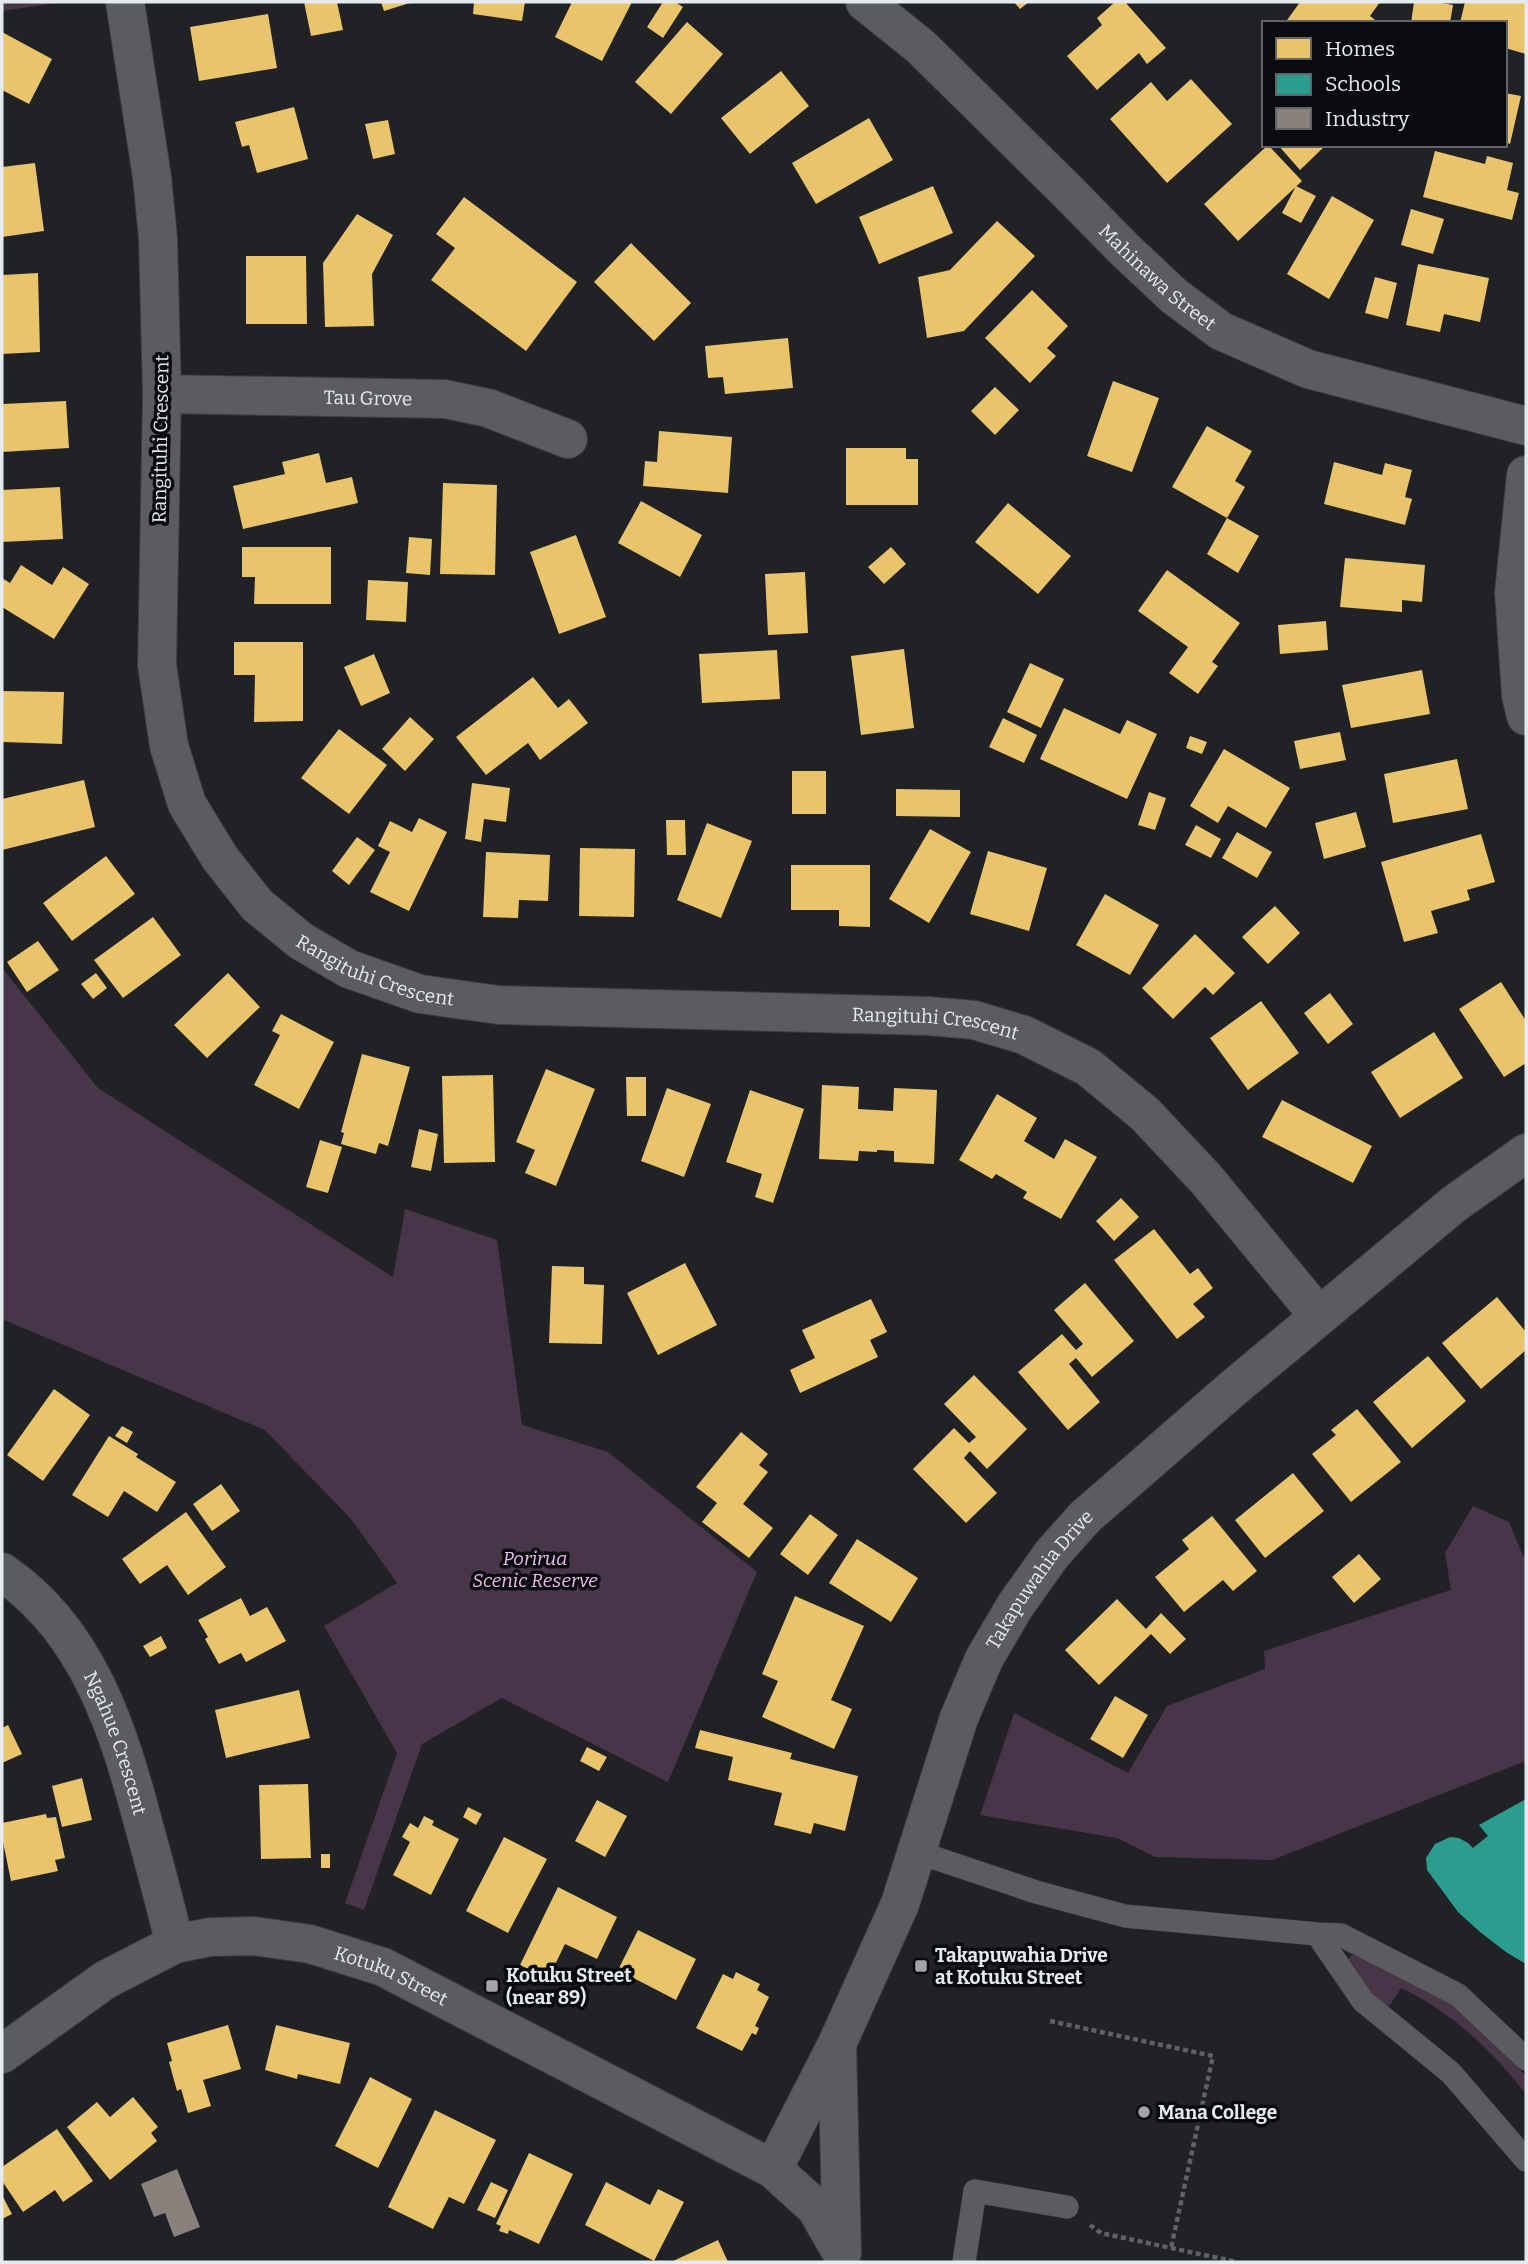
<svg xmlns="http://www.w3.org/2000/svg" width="1528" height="2264" font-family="Bitter,serif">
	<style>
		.green { fill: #493549 }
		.homes { fill: #e9c46a }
		.schools { fill: #2a9d8f }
		.industry { fill: #8a817c }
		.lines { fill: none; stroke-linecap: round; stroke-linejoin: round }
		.service-casing { stroke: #3a3c3f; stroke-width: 24 }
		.minor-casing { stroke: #3a3c3f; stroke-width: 40 }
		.tertiary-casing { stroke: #3a3c3f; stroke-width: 40 }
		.path { stroke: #606164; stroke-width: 4.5; stroke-dasharray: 5 3.5; stroke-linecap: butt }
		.service { stroke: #5a5c5f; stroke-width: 23 }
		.minor { stroke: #5a5c5f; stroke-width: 38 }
		.tertiary { stroke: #5a5c5f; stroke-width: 38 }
		.poi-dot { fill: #a1a3a8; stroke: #090b0e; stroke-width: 2.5 }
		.labels { text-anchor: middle; stroke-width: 7; stroke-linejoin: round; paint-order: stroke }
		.street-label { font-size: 19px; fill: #e6e9ee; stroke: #090b0e }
		.park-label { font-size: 19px; font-style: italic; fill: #f1bdf1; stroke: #090b0e }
		.poi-label { font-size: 19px; font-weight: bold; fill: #e6e9ee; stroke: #090b0e; text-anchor: start }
	</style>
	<rect width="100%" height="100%" fill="#202225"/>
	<path class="green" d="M 2,2 L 63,2 L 2,11 Z
		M 2,968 L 98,1088 L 393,1277 L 405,1209 L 497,1240 L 522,1425 L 608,1452 L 757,1572 L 668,1782 L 502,1698 L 422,1744 L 364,1910 L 345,1903 L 397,1753 L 324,1626 L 397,1583 L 351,1519 L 265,1430 L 2,1319 Z
		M 1473,1506 L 1509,1522 L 1523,1556 L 1526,1556 L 1526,1761 L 1272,1860 L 1155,1857 L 1117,1838 L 980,1815 L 1014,1713 L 1128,1773 L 1167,1706 L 1265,1669 L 1264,1651 L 1451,1590 L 1445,1553 Z
		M 1354,1953 L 1450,2003 L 1473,2021 L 1526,2076 L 1526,2094 C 1492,2051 1452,2012 1401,1988 L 1390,2005 L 1384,2006 L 1379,2003 L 1349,1964 L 1348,1959 Z"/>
	<path class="homes" d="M 304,2 L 337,2 L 343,30 L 311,36 Z
		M 381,2 L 413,2 L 384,11 Z
		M 474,2 L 525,2 L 522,21 L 473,14 Z
		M 572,2 L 632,2 L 602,61 L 555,37 Z
		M 663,2 L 675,2 L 683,7 L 663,38 L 647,27 Z
		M 1014,2 L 1029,2 L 1020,9 Z
		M 1115,2 L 1125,2 L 1166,48 L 1147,64 L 1139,53 L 1097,90 L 1067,56 L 1102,25 L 1097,18 Z
		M 1300,2 L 1380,2 L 1370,16 L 1379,23 L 1285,23 Z
		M 1414,2 L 1436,2 L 1453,5 L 1450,23 L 1411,23 Z
		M 1465,2 L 1526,2 L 1526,54 L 1505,48 L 1505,23 L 1460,23 Z
		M 268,14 L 277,68 L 199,81 L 190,27 Z
		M 687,22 L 723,54 L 671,114 L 635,82 Z
		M 2,32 L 52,59 L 29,104 L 2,90 Z
		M 781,71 L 809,106 L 750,154 L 721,118 Z
		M 1191,79 L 1232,124 L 1167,183 L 1110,119 L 1151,82 L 1167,101 Z
		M 1505,93 L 1521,96 L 1510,144 L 1505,142 Z
		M 294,107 L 308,159 L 257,173 L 249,145 L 242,147 L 235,122 Z
		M 869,118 L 893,160 L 816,204 L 792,163 Z
		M 388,120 L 395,154 L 373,159 L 365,124 Z
		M 1268,145 L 1302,181 L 1238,241 L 1204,204 Z
		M 1278,145 L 1326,145 L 1300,170 Z
		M 1435,151 L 1485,164 L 1487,156 L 1513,163 L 1507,190 L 1519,193 L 1512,220 L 1423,197 Z
		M 35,163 L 44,231 L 2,237 L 2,167 Z
		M 933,186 L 953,233 L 879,264 L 859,217 Z
		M 1296,186 L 1316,196 L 1301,223 L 1282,213 Z
		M 1332,196 L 1374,220 L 1329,299 L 1287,274 Z
		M 464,197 L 577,282 L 526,351 L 431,280 L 455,248 L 436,234 Z
		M 1411,209 L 1444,219 L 1433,254 L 1401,245 Z
		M 357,214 L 393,235 L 372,274 L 374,326 L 325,327 L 323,263 Z
		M 997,221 L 1035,256 L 964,331 L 927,338 L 918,277 L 950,270 Z
		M 631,243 L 691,303 L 654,341 L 594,282 Z
		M 246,256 L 306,256 L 307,324 L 246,324 Z
		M 1418,264 L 1489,278 L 1480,322 L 1444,314 L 1440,332 L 1406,325 Z
		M 38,273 L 40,352 L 2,354 L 2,275 Z
		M 1375,277 L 1397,283 L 1388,319 L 1365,313 Z
		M 1032,290 L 1068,326 L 1047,348 L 1056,356 L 1030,383 L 985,338 Z
		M 788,338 L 793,388 L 725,394 L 723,377 L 708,378 L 705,346 Z
		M 1113,381 L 1159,398 L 1132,472 L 1087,456 Z
		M 995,387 L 1019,410 L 995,435 L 971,411 Z
		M 66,401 L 69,448 L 2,452 L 2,404 Z
		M 1207,426 L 1252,451 L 1235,481 L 1245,487 L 1227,518 L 1172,487 Z
		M 659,431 L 732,437 L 728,493 L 643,486 L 645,461 L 657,462 Z
		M 846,448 L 906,448 L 906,459 L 918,459 L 918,505 L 846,505 Z
		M 319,453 L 326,483 L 352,477 L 358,503 L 243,529 L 233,486 L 285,474 L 282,462 Z
		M 1334,462 L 1382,475 L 1385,463 L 1412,470 L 1405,497 L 1412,499 L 1405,525 L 1324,504 Z
		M 443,483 L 497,485 L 495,575 L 440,574 Z
		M 60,487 L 63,539 L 2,542 L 2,490 Z
		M 641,501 L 702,535 L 680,577 L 618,543 Z
		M 1008,503 L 1071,556 L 1038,594 L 975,542 Z
		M 1227,518 L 1259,536 L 1238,573 L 1207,554 Z
		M 576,535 L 606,617 L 559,634 L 530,552 Z
		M 409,537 L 432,539 L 430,575 L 406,573 Z
		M 242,547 L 331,547 L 331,604 L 254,604 L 255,577 L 242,577 Z
		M 891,547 L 906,564 L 884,584 L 868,567 Z
		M 1345,558 L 1425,565 L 1422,602 L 1402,600 L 1402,612 L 1340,607 Z
		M 21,565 L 52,585 L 63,567 L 89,584 L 54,639 L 2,607 L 2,578 L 10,583 Z
		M 1167,570 L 1240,623 L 1212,662 L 1218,666 L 1198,694 L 1169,673 L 1188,647 L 1138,611 Z
		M 805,572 L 808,633 L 768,635 L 765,574 Z
		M 368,580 L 408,582 L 406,622 L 366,620 Z
		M 1326,621 L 1328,650 L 1280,654 L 1278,625 Z
		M 234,642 L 303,642 L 303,721 L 254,722 L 255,675 L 234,675 Z
		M 904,649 L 914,728 L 861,735 L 851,656 Z
		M 777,650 L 780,699 L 702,703 L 699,654 Z
		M 374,654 L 390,693 L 361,706 L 344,667 Z
		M 1030,663 L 1064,679 L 1041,728 L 1007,712 Z
		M 1422,670 L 1430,714 L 1351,728 L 1342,685 Z
		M 533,677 L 558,708 L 569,699 L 588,723 L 540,760 L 528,743 L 486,775 L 456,737 Z
		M 2,691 L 64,692 L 62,744 L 2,742 Z
		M 1064,708 L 1120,734 L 1127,720 L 1157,734 L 1127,799 L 1040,759 Z
		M 410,717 L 434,739 L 405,771 L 382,749 Z
		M 1003,718 L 1037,735 L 1024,763 L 989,747 Z
		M 339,729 L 387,765 L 349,814 L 301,778 Z
		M 1340,732 L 1346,760 L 1300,769 L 1294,741 Z
		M 1190,736 L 1207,742 L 1202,754 L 1186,748 Z
		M 1224,749 L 1290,788 L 1266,828 L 1228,806 L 1218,823 L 1190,806 Z
		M 1457,759 L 1468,809 L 1393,823 L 1384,774 Z
		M 792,771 L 826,771 L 826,814 L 792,814 Z
		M 84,780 L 95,827 L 2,850 L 2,799 Z
		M 472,783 L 510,788 L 506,822 L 484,819 L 481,842 L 465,839 Z
		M 896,789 L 960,790 L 960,817 L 896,816 Z
		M 1149,792 L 1166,798 L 1155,830 L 1138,825 Z
		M 1356,812 L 1366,847 L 1324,859 L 1315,823 Z
		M 419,818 L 447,832 L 409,911 L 370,892 L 390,852 L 378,846 L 390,821 L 412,832 Z
		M 666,820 L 685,820 L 686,855 L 667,855 Z
		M 707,823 L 752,841 L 721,918 L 677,900 Z
		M 1196,825 L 1221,839 L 1211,858 L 1185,845 Z
		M 930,829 L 971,852 L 929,923 L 889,899 Z
		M 1237,832 L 1272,852 L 1257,878 L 1222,858 Z
		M 1481,834 L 1495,882 L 1467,890 L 1470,900 L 1431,911 L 1438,933 L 1404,942 L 1381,862 Z
		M 357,837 L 375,850 L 349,885 L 332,871 Z
		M 580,848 L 635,849 L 634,917 L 579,916 Z
		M 988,851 L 1047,868 L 1029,931 L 970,914 Z
		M 486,852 L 550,855 L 548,901 L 519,900 L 518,918 L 483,917 Z
		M 106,856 L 135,894 L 72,941 L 43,903 Z
		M 791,865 L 870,865 L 870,927 L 839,926 L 839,910 L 791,910 Z
		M 1105,894 L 1159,925 L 1130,975 L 1076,945 Z
		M 1275,906 L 1300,933 L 1268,964 L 1242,937 Z
		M 153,917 L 181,955 L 123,998 L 94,960 Z
		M 1195,934 L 1235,973 L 1213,995 L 1205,987 L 1173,1019 L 1142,988 Z
		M 38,941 L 59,970 L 27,992 L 7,962 Z
		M 96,973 L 107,988 L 93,999 L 81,984 Z
		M 228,973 L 260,1007 L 207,1058 L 174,1025 Z
		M 1501,982 L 1526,1021 L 1526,1063 L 1504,1077 L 1459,1009 Z
		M 1330,993 L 1353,1024 L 1328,1044 L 1304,1013 Z
		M 1261,1001 L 1299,1053 L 1248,1090 L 1210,1038 Z
		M 281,1014 L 334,1042 L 299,1109 L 254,1085 L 280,1035 L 272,1031 Z
		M 1434,1032 L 1463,1078 L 1400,1118 L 1371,1072 Z
		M 362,1054 L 410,1067 L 388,1146 L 379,1143 L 376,1154 L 341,1144 L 344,1133 L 341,1132 Z
		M 546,1069 L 595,1089 L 556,1186 L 525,1173 L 535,1150 L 516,1142 Z
		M 493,1075 L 495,1162 L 444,1163 L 442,1076 Z
		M 626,1077 L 646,1077 L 646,1116 L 627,1116 Z
		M 822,1085 L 859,1087 L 858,1109 L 893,1111 L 894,1088 L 937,1090 L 934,1164 L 894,1162 L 894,1151 L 877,1150 L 877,1152 L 859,1151 L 858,1161 L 819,1159 Z
		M 667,1088 L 711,1104 L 684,1177 L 641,1161 Z
		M 750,1090 L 804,1109 L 773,1203 L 755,1197 L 762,1174 L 726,1162 Z
		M 997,1094 L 1037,1118 L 1024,1141 L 1054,1159 L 1065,1139 L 1097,1157 L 1061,1219 L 1023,1198 L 1027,1192 L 996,1174 L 992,1179 L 959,1160 Z
		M 1282,1100 L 1372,1146 L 1353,1183 L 1262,1137 Z
		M 419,1129 L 438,1134 L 431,1171 L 411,1167 Z
		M 320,1140 L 342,1147 L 328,1193 L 306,1187 Z
		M 1121,1198 L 1139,1217 L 1114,1241 L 1096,1221 Z
		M 1154,1229 L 1190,1274 L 1198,1268 L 1213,1288 L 1193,1304 L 1205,1317 L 1177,1339 L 1114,1260 Z
		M 685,1263 L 717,1325 L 658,1355 L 627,1293 Z
		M 552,1266 L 584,1267 L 584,1284 L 604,1285 L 602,1344 L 549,1343 Z
		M 1085,1283 L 1134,1341 L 1092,1377 L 1076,1358 L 1069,1364 L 1100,1402 L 1068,1430 L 1018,1372 L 1062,1334 L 1076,1350 L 1083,1344 L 1054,1310 Z
		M 1497,1297 L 1526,1332 L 1526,1350 L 1481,1389 L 1442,1343 Z
		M 871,1299 L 887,1332 L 870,1340 L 878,1357 L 800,1393 L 790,1370 L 815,1358 L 802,1330 Z
		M 1428,1356 L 1466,1401 L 1412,1448 L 1373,1402 Z
		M 974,1375 L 1027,1429 L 987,1469 L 970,1451 L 964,1458 L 997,1493 L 966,1523 L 913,1469 L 954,1428 L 969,1443 L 976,1437 L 944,1404 Z
		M 54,1389 L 90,1415 L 43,1481 L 7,1455 Z
		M 1357,1409 L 1401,1462 L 1351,1502 L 1312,1454 L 1336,1435 L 1331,1430 Z
		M 122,1426 L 133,1432 L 127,1443 L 115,1436 Z
		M 741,1432 L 768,1454 L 759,1465 L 768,1472 L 743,1504 L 773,1528 L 749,1558 L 702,1522 L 717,1503 L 696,1487 Z
		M 109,1436 L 138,1454 L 136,1457 L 176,1482 L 157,1512 L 124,1491 L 108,1517 L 72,1495 Z
		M 1293,1473 L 1324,1511 L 1265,1558 L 1235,1520 Z
		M 221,1484 L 240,1511 L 212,1531 L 193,1504 Z
		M 186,1512 L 226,1567 L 188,1595 L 167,1565 L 140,1584 L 122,1559 Z
		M 810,1514 L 838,1535 L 808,1575 L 780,1554 Z
		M 1212,1516 L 1257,1571 L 1233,1591 L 1223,1580 L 1184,1612 L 1155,1577 L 1189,1549 L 1182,1540 Z
		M 857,1539 L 918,1578 L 891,1622 L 829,1583 Z
		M 1359,1554 L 1381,1579 L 1354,1603 L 1332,1577 Z
		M 795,1596 L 864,1626 L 831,1700 L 852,1709 L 834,1749 L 762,1717 L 778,1681 L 762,1674 Z
		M 241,1598 L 250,1616 L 267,1607 L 286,1641 L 246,1662 L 241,1653 L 219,1664 L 205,1639 L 208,1637 L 198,1620 Z
		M 1117,1599 L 1146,1629 L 1161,1613 L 1186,1639 L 1170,1654 L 1151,1634 L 1099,1685 L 1065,1650 Z
		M 161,1636 L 167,1648 L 150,1657 L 143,1646 Z
		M 299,1690 L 310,1738 L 226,1758 L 215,1710 Z
		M 1115,1696 L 1148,1715 L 1123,1758 L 1090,1739 Z
		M 8,1725 L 22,1754 L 2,1763 L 2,1728 Z
		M 700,1730 L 792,1753 L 790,1759 L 858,1776 L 845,1831 L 814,1823 L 811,1834 L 774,1825 L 782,1793 L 728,1780 L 733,1757 L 695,1748 Z
		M 587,1747 L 607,1757 L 599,1771 L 580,1761 Z
		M 82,1778 L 92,1820 L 62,1827 L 52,1786 Z
		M 308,1784 L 311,1858 L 261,1859 L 259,1785 Z
		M 597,1800 L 627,1816 L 605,1857 L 575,1841 Z
		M 468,1807 L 482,1814 L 476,1825 L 463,1817 Z
		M 46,1814 L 47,1818 L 56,1817 L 65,1858 L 55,1860 L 58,1871 L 11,1881 L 2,1837 L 2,1823 Z
		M 424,1816 L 434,1821 L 432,1825 L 459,1839 L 431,1895 L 393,1875 L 410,1842 L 402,1837 L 410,1823 L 418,1828 Z
		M 504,1837 L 547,1859 L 508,1933 L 466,1911 Z
		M 321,1854 L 330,1854 L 330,1868 L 321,1868 Z
		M 558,1887 L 617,1917 L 597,1959 L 565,1944 L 548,1979 L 520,1965 Z
		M 638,1930 L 696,1959 L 676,2000 L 618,1970 Z
		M 736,1972 L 760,1984 L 757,1990 L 769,1997 L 755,2026 L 759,2028 L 756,2035 L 752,2033 L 742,2051 L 696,2028 L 723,1974 L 733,1979 Z
		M 228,2025 L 241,2069 L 203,2080 L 211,2106 L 188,2113 L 181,2089 L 177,2091 L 169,2062 L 172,2061 L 167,2043 Z
		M 276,2025 L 350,2043 L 340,2084 L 298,2074 L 297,2079 L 265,2070 Z
		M 370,2077 L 412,2099 L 378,2168 L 335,2146 Z
		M 133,2097 L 158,2127 L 151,2133 L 157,2141 L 110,2180 L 67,2127 L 97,2102 L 110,2117 Z
		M 435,2110 L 496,2140 L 464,2204 L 449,2197 L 433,2229 L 388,2207 Z
		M 57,2129 L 93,2181 L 63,2202 L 55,2190 L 23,2212 L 2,2181 L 2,2167 Z
		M 529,2153 L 573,2174 L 539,2244 L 509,2230 L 508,2234 L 499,2231 L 501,2226 L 496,2224 Z
		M 491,2182 L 508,2190 L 495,2218 L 477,2210 Z
		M 606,2182 L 650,2205 L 658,2189 L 684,2202 L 654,2261 L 585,2225 Z
		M 2,2195 L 12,2214 L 2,2219 Z
		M 718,2240 L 728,2262 L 671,2262 Z"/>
	<path class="schools" d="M 1526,1799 L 1526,1964 L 1506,1952 L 1480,1932 L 1458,1912 L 1427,1870 L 1426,1858 L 1435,1844 L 1450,1837 L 1459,1838 L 1468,1843 L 1473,1848 L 1488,1836 L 1479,1825 Z"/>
	<path class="industry" d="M 177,2169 L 200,2227 L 174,2237 L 165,2213 L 154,2217 L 141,2184 Z"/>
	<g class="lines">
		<g class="service-casing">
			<path id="service" d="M 917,1852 L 1036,1892 L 1125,1916 L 1317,1934 L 1341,1935 L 1458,1995 L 1526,2059
				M 1317,1934 L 1363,2001 L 1451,2073 L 1526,2160
				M 964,2262 L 975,2191 L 1067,2207"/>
		</g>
		<g class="minor-casing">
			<g id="minor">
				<path id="s1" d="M 125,2 L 152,177 L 158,238 L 162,394 L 157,665 L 169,746 L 187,804 L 220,858 L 257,905 L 301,941 L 349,969 L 420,994 L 499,1005 L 928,1016 L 974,1020 L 1024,1035 L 1088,1067 L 1145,1114 L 1206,1179 L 1319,1316"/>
				<path id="s2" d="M 865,2 L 921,47 L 1068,192 L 1125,250 L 1174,296 L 1221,331 L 1308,369 L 1526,426"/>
				<path id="s3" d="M 162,394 L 445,399 L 488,408 L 568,439"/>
				<path d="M 1526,475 L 1514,593 L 1521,695 L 1526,716"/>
				<path id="s4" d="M 2,1572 C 88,1630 119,1731 144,1826 C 155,1865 165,1905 175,1944"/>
				<path id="s5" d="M 2,2054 L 105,1980 L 175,1944 L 210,1937 L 254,1936 L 310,1944 L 383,1967 L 773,2169 L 837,2044 L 900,1904 L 959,1718 L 984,1659 L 1015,1606 L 1052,1554 L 1085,1517 L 1231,1390 L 1454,1204 L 1526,1153"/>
			</g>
		</g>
		<g class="tertiary-casing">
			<path id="tertiary" d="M 837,2044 L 842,2253
				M 773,2169 L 816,2208 L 840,2250"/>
		</g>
		<path class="path" d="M 1050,2021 L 1213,2056 L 1171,2248
			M 1090,2225 L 1101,2233 L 1237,2262"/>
		<use href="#service" class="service"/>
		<use href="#minor" class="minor"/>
		<use href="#tertiary" class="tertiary"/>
	</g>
	<g class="poi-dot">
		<rect x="914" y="1959" width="14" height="14" rx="3.5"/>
		<rect x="485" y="1979" width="14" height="14" rx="3.5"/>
		<circle cx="1144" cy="2112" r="7"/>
	</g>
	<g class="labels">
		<g class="street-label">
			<text dy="7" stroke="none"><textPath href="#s2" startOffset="402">Mahinawa Street</textPath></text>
			<text dy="7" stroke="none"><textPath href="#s3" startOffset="206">Tau Grove</textPath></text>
			<text transform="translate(160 439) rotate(-89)" y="7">Rangituhi Crescent</text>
			<text dy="7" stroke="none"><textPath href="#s1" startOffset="1069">Rangituhi Crescent</textPath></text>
			<text dy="7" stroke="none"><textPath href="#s1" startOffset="1636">Rangituhi Crescent</textPath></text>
			<text dy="7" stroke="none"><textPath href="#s5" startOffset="1508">Takapuwahia Drive</textPath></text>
			<text dy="7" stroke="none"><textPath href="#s4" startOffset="210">Ngahue Crescent</textPath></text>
			<text dy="7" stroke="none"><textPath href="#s5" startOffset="429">Kotuku Street</textPath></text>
		</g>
		<g class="park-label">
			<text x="535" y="1565">Porirua<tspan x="535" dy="22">Scenic Reserve</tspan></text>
		</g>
		<g class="poi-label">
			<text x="935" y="1962">Takapuwahia Drive<tspan x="935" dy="22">at Kotuku Street</tspan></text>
			<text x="506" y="1982">Kotuku Street<tspan x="506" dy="22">(near 89)</tspan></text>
			<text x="1158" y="2119">Mana College</text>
		</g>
	</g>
	<rect width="1528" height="2264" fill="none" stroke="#e6e9ee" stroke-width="7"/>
	<rect x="1262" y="21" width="245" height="126" fill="#090b0e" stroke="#616468" stroke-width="2"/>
	<rect x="1276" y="38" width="35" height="21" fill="#e9c46a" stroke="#616468" stroke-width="2"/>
	<text x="1325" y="56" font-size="21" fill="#e6e9ee">Homes</text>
	<rect x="1276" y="74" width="35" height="21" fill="#2a9d8f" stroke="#616468" stroke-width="2"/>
	<text x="1325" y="91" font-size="21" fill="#e6e9ee">Schools</text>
	<rect x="1276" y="108" width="35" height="21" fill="#8a817c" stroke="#616468" stroke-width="2"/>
	<text x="1325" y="126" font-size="21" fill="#e6e9ee">Industry</text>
</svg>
